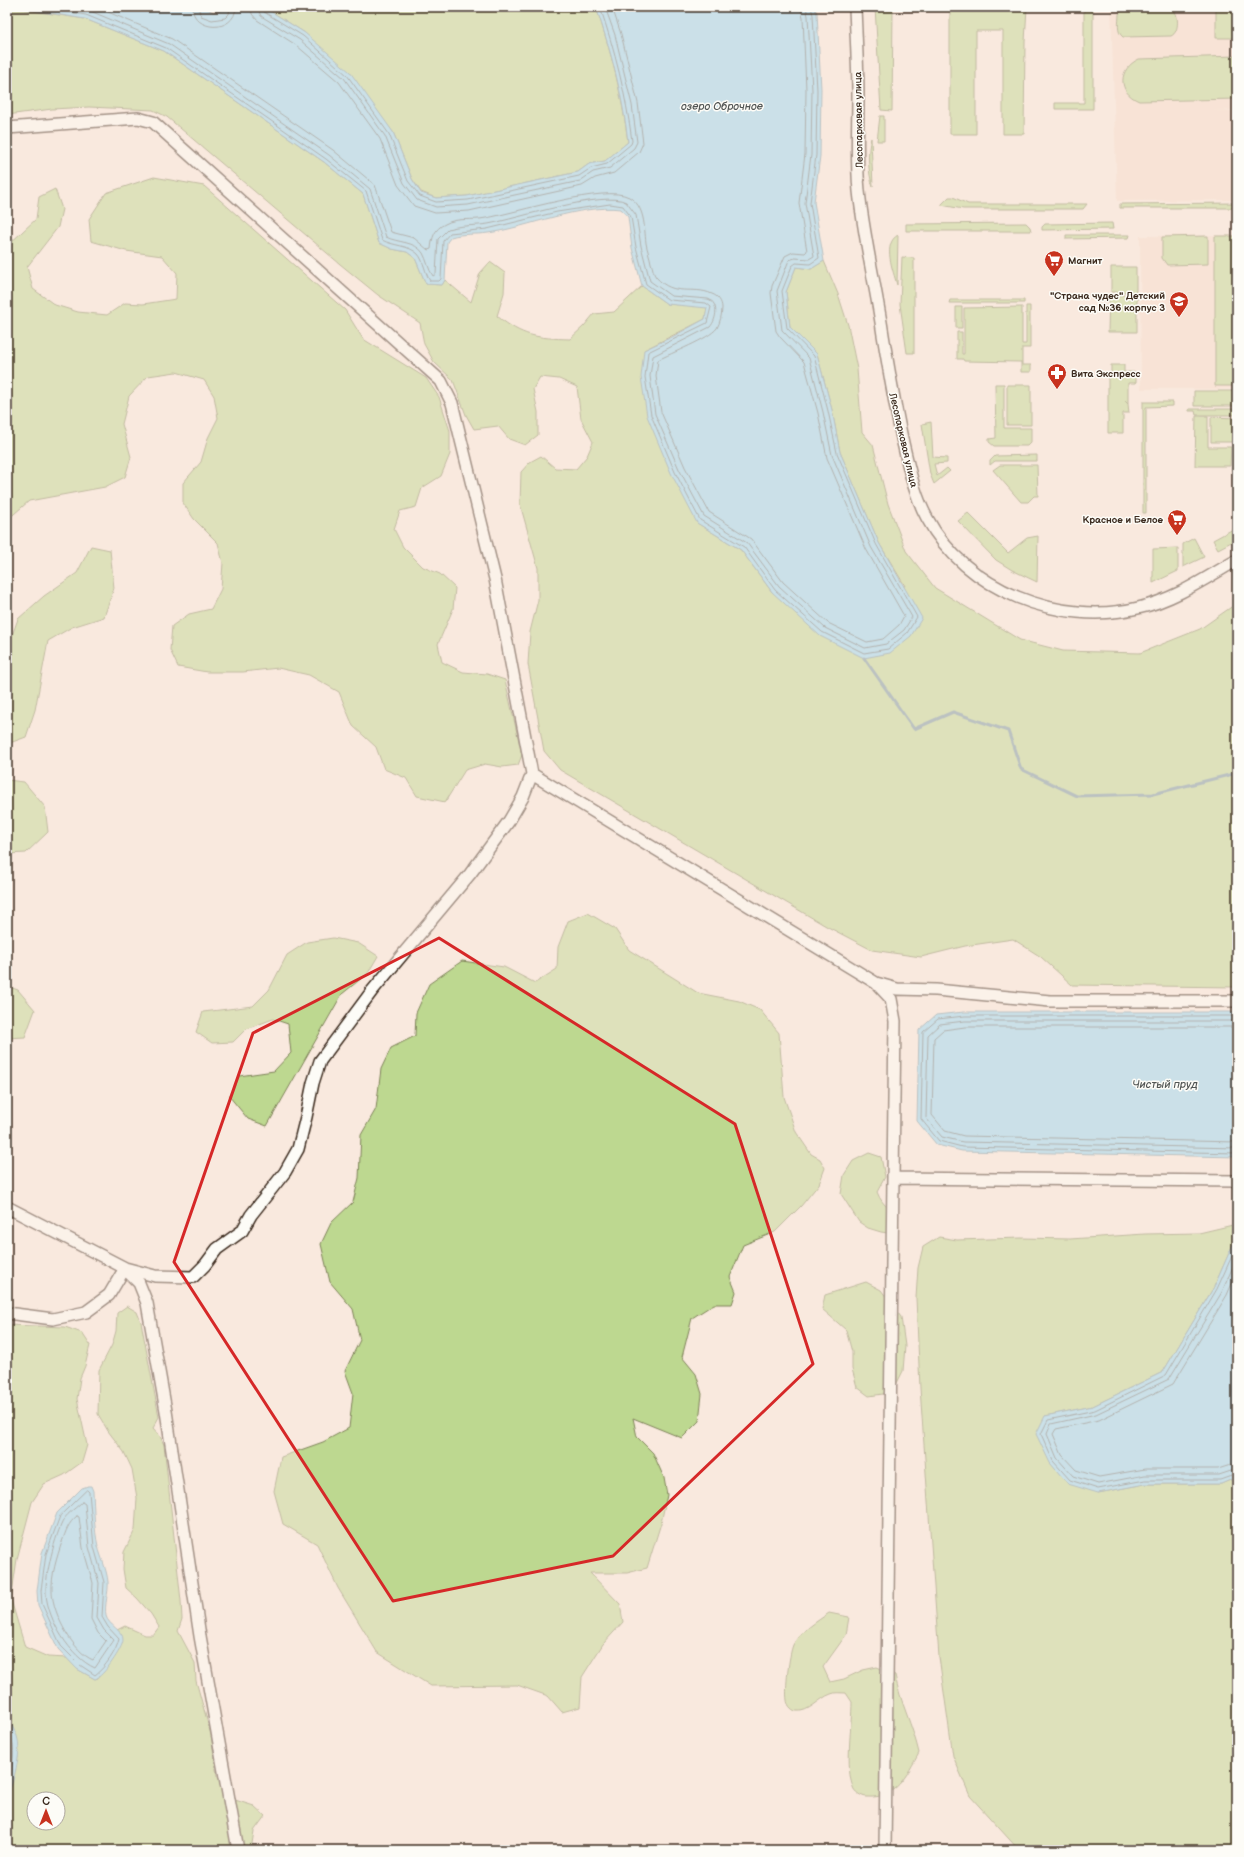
<svg xmlns="http://www.w3.org/2000/svg" width="1244" height="1857" font-family="'Balsamiq Sans',sans-serif">
	<style>
		.built { fill: #f6dccc }
		.green { fill: #bdd890; stroke: #7c8157; fill-rule: evenodd }
		.water { fill: #92d6f4; stroke: #6f919e }
		.lines { fill: none; stroke-linecap: round; stroke-linejoin: round }
		.shore { stroke: #5e6f74; stroke-width: 1 }
		.stream { stroke: #6f919e; stroke-width: 3 }
		.minor-casing { stroke: #3b2a1e; stroke-width: 14 }
		.minor { stroke: #fdfcf7; stroke-width: 11 }
		.marked { fill: none; stroke: #d62828; stroke-width: 3; stroke-linejoin: round }
		.labels { text-anchor: middle; stroke-width: 3; stroke-linejoin: round; paint-order: stroke }
		.street-label { font-size: 10px; fill: #3b2a1e; stroke: #fdfcf7 }
		.poi-label { font-size: 10px; font-weight: bold; fill: #3b2a1e; stroke: #fdfcf7; text-anchor: start }
		.water-label { font-size: 11px; font-style: italic; fill: #515554; stroke: #fdfcf7 }
	</style>
	<rect width="100%" height="100%" fill="#f9e9de"/>
	<filter id="ink" filterUnits="userSpaceOnUse"><feTurbulence type="fractalNoise" baseFrequency=".025" numOctaves="2"/><feDisplacementMap in="SourceGraphic" scale="8" xChannelSelector="R" yChannelSelector="G"/><feConvolveMatrix kernelMatrix="1 2 1 2 8 2 1 2 1" color-interpolation-filters="sRGB"/></filter>
	<g filter="url(#ink)">
		<path class="built" d="M 1111,7 L 1237,7 L 1237,110 L 1215,111 L 1237,111 L 1237,200 L 1117,201 Z
			M 1237,235 L 1237,389 L 1141,389 L 1140,236 Z"/>
		<path class="green" d="M 7,7 L 85,19 L 164,51 L 324,162 L 363,194 L 379,243 L 392,249 L 407,252 L 415,258 L 426,284 L 442,285 L 445,280 L 471,302 L 480,273 L 490,262 L 505,273 L 504,293 L 497,316 C 523,337 537,338 570,339 L 584,326 L 594,314 L 614,312 L 642,286 L 667,304 L 707,307 L 705,319 L 644,350 L 697,523 L 741,550 L 772,592 L 905,586 L 879,543 L 840,452 L 832,410 L 817,354 L 790,327 L 786,292 L 796,267 L 811,269 L 824,261 L 838,294 L 848,325 L 857,369 L 862,432 L 873,445 L 888,504 L 906,551 L 935,588 L 1020,640 L 1063,651 L 1140,653 L 1200,629 L 1237,603 L 1237,987 L 1072,985 L 1041,957 L 1013,939 L 965,946 L 921,957 L 872,950 L 826,926 L 560,770 L 544,751 L 528,664 L 530,632 L 538,600 L 538,568 L 520,504 L 521,472 L 530,462 L 541,456 L 555,468 L 576,469 L 587,456 L 593,442 L 581,419 L 577,387 L 559,379 L 540,377 L 533,389 L 538,412 L 538,435 L 525,445 L 509,439 L 498,426 L 474,429 L 466,415 L 453,380 L 434,362 L 424,344 L 420,323 L 378,295 L 340,264 L 167,117 L 153,110 L 89,107 L 52,109 L 7,115 Z
			M 264,7 L 596,7 C 611,51 622,95 628,142 L 605,161 L 589,164 L 578,172 L 467,196 L 436,198 L 421,192 L 412,179 L 393,132 L 305,33 Z
			M 875,7 L 893,7 L 892,111 L 881,110 Z
			M 950,7 L 1027,7 L 1025,42 L 1024,134 L 1003,134 L 1003,31 L 976,31 L 976,134 L 950,134 Z
			M 1084,7 L 1093,7 L 1093,109 L 1055,109 L 1055,103 L 1084,103 Z
			M 1189,7 L 1237,7 L 1237,38 L 1216,38 L 1216,10 L 1189,10 Z
			M 1172,8 C 1179,13 1180,32 1171,36 L 1123,37 C 1116,32 1119,22 1119,14 L 1123,9 Z
			M 1237,56 L 1237,99 L 1139,101 C 1117,92 1118,69 1139,59 Z
			M 880,116 L 884,116 L 884,141 L 877,141 Z
			M 871,138 L 873,187 C 868,173 867,152 871,138 Z
			M 154,177 L 204,186 L 345,310 L 363,339 L 426,378 L 439,397 L 450,431 L 450,454 L 441,476 L 422,488 L 416,507 L 400,511 L 394,529 L 403,547 L 423,567 L 440,574 L 455,588 L 453,609 L 438,644 L 442,662 L 463,672 L 487,674 L 505,680 L 522,755 L 518,765 L 502,767 L 485,764 L 465,770 L 445,802 L 417,796 L 406,778 L 384,769 L 376,747 L 353,726 L 339,692 L 309,675 L 278,668 L 243,672 L 207,672 L 178,667 L 170,650 L 172,626 L 189,614 L 211,609 L 221,589 L 223,563 L 218,543 L 194,519 L 183,503 L 183,483 L 201,462 L 208,438 L 218,418 L 214,396 L 204,380 L 176,372 L 148,376 L 129,396 L 122,424 L 131,457 L 125,477 L 105,487 L 29,501 L 7,520 L 7,246 L 36,219 L 39,197 L 55,189 L 62,209 L 58,227 L 27,267 L 33,289 L 55,305 L 78,312 L 107,315 L 125,303 L 143,304 L 176,299 L 177,273 L 162,256 L 126,251 L 91,241 L 89,219 L 106,193 Z
			M 949,197 L 953,197 L 968,204 L 1087,204 L 1083,209 L 963,209 L 941,205 Z
			M 1237,203 L 1237,208 L 1120,208 L 1120,204 Z
			M 1026,223 L 1030,227 L 1031,231 L 906,231 L 906,224 Z
			M 1112,223 L 1113,229 L 1042,230 L 1042,227 L 1045,224 Z
			M 898,235 L 897,285 C 893,270 882,244 898,235 Z
			M 1130,235 L 1129,238 L 1066,239 L 1066,235 Z
			M 1208,236 L 1208,264 L 1167,265 L 1162,258 L 1162,237 Z
			M 1215,236 L 1237,236 L 1237,386 L 1215,386 Z
			M 902,257 L 914,258 L 914,353 L 907,353 L 900,304 Z
			M 1111,267 L 1136,267 L 1136,292 L 1111,292 Z
			M 1109,295 L 1137,295 L 1137,332 L 1108,332 Z
			M 950,300 L 1024,300 L 1024,303 L 949,303 Z
			M 1026,306 L 1030,306 L 1030,348 L 1022,348 L 1022,365 L 1031,365 L 1031,372 L 1021,372 L 1021,362 L 964,361 L 963,359 L 957,359 L 957,332 L 962,332 L 962,354 L 964,354 L 964,308 L 1022,307 L 1022,344 L 1026,344 Z
			M 956,307 L 962,307 L 962,328 L 956,328 Z
			M 1111,365 L 1124,365 L 1124,372 L 1136,372 L 1136,383 L 1128,383 L 1128,403 L 1125,401 L 1128,404 L 1129,413 L 1123,413 L 1123,433 L 1108,433 L 1108,374 L 1111,374 Z
			M 995,384 L 1004,384 L 1004,428 L 1031,428 L 1031,442 L 1027,446 L 994,446 L 989,442 L 989,439 L 996,438 Z
			M 1007,385 L 1031,385 L 1031,425 L 1007,425 Z
			M 1194,391 L 1237,391 L 1237,406 L 1194,406 Z
			M 1143,402 L 1173,402 L 1173,406 L 1146,407 L 1146,513 L 1143,513 Z
			M 1189,409 L 1237,409 L 1237,415 L 1196,415 L 1195,411 L 1189,411 Z
			M 1196,416 L 1208,416 L 1208,447 L 1231,447 L 1230,466 L 1195,466 Z
			M 1211,417 L 1237,418 L 1237,442 L 1211,442 Z
			M 931,422 L 933,457 L 947,458 L 947,463 L 934,464 L 937,476 L 947,468 L 950,471 L 934,484 L 930,474 L 922,424 Z
			M 1233,446 L 1237,446 L 1237,468 L 1232,470 Z
			M 1037,455 L 1037,461 L 995,461 L 990,465 L 990,461 L 995,456 Z
			M 1000,465 L 1037,465 L 1038,496 L 1034,496 L 1028,502 L 1021,502 L 993,470 Z
			M 968,513 L 1008,553 L 1027,538 L 1038,536 L 1037,582 L 1012,570 L 996,560 L 958,521 Z
			M 1237,527 L 1237,539 L 1218,549 L 1213,540 Z
			M 1194,538 L 1204,557 L 1183,567 L 1183,544 Z
			M 91,546 L 110,550 L 114,588 L 104,617 L 72,627 L 48,641 L 35,710 L 26,737 L 7,744 L 7,649 L 18,619 L 44,596 L 77,573 Z
			M 1178,548 L 1178,571 L 1153,583 L 1153,549 Z
			M 7,780 L 24,782 L 45,807 L 48,832 L 26,853 L 7,854 Z
			M 588,913 L 615,929 L 629,950 L 698,993 L 739,1001 L 760,1010 L 779,1033 L 784,1097 L 796,1132 L 811,1154 L 820,1159 L 825,1168 L 819,1184 L 801,1206 L 775,1232 L 743,1245 L 730,1277 L 736,1292 L 732,1304 L 714,1304 L 692,1318 L 682,1357 L 696,1374 L 702,1394 L 699,1421 L 682,1438 L 633,1418 L 637,1437 L 653,1453 L 664,1478 L 667,1495 L 661,1523 L 647,1568 L 627,1573 L 590,1573 L 620,1604 L 623,1622 L 603,1644 L 582,1677 L 580,1707 L 562,1712 L 548,1696 L 517,1685 L 431,1686 L 377,1652 L 338,1588 L 317,1544 L 283,1524 L 274,1491 L 281,1457 L 323,1442 L 349,1428 L 353,1393 L 345,1371 L 360,1340 L 353,1309 L 330,1282 L 321,1244 L 331,1223 L 353,1202 L 359,1178 L 361,1135 L 376,1109 L 381,1069 L 391,1048 L 415,1036 L 416,1013 L 429,984 L 462,961 L 504,967 L 535,983 L 557,969 L 558,947 L 568,921 Z
			M 333,938 L 358,943 L 378,956 L 368,973 L 342,994 L 267,1126 L 248,1119 L 229,1096 L 239,1076 L 274,1071 L 291,1053 L 288,1024 L 273,1019 L 246,1029 L 233,1042 L 212,1043 L 196,1032 L 203,1012 L 253,1006 L 269,990 L 287,955 L 307,942 Z
			M 7,986 L 18,990 L 35,1010 L 25,1037 L 7,1038 Z
			M 869,1153 L 881,1157 L 885,1177 L 877,1192 C 883,1208 895,1210 899,1227 L 894,1234 L 881,1232 L 868,1228 L 859,1222 L 841,1194 L 844,1175 L 853,1161 Z
			M 1237,1224 L 1237,1235 L 1214,1287 L 1163,1372 L 1093,1406 L 1045,1416 L 1098,1493 L 1145,1484 L 1221,1484 L 1237,1477 L 1237,1850 L 1019,1850 L 970,1796 L 953,1756 L 939,1657 L 920,1388 L 916,1298 L 918,1268 L 923,1247 L 939,1237 L 957,1240 L 1021,1238 L 1070,1239 L 1145,1234 L 1199,1233 Z
			M 866,1282 L 881,1290 L 901,1317 L 905,1346 L 903,1371 L 897,1383 L 883,1394 L 869,1396 L 857,1387 L 852,1369 L 852,1352 L 846,1330 L 822,1309 L 825,1295 Z
			M 127,1306 L 137,1312 L 141,1322 L 159,1417 L 153,1428 L 160,1436 L 164,1445 L 181,1601 L 182,1619 L 178,1631 L 195,1663 L 196,1681 L 211,1735 L 217,1776 L 235,1800 L 254,1806 L 265,1816 L 254,1831 L 251,1850 L 7,1850 L 7,1801 L 18,1757 L 16,1735 L 7,1715 L 7,1325 L 65,1327 L 82,1333 L 90,1345 L 85,1366 L 80,1378 L 77,1399 L 87,1445 L 82,1462 L 64,1475 L 44,1484 L 32,1502 L 17,1559 L 11,1600 L 25,1647 L 48,1657 L 67,1658 L 77,1669 L 95,1679 L 98,1678 L 122,1635 L 117,1630 L 125,1626 L 145,1635 L 153,1635 L 159,1627 L 151,1614 L 137,1598 L 126,1588 L 123,1569 L 124,1552 L 135,1530 L 137,1498 L 132,1469 L 124,1452 L 108,1431 L 98,1414 L 99,1370 L 112,1345 L 116,1331 L 117,1313 ZM 34,1799 L 58,1799 L 58,1823 L 34,1823 Z
			M 829,1613 L 849,1617 L 846,1635 L 823,1667 L 830,1682 L 844,1679 L 863,1670 L 877,1667 L 895,1675 C 900,1702 913,1726 919,1753 C 907,1775 896,1799 867,1797 C 862,1797 854,1792 853,1787 C 845,1769 852,1724 852,1702 L 846,1693 C 841,1693 835,1692 831,1694 C 819,1698 809,1713 796,1711 C 791,1710 787,1704 787,1700 C 785,1689 789,1655 793,1645 C 798,1633 819,1620 829,1613 Z"/>
		<path class="water" d="M 13,7 L 204,7 L 213,12 L 220,11 L 222,7 L 264,7 L 305,33 L 350,72 L 393,132 L 412,179 L 421,193 L 436,198 L 467,196 L 578,172 L 589,164 L 605,161 L 628,142 C 623,96 611,51 596,7 L 814,7 L 817,13 L 821,89 L 820,156 L 814,202 L 824,261 L 811,269 L 796,267 L 786,292 L 790,327 L 817,354 L 832,410 L 840,452 L 879,543 L 922,618 L 911,636 L 890,653 L 864,658 L 820,636 L 772,592 L 741,550 L 697,523 L 671,473 L 647,416 L 641,377 L 644,350 L 672,337 L 705,319 L 707,308 L 667,304 L 642,286 L 632,248 L 628,217 L 621,209 C 578,204 530,227 488,233 C 476,235 463,233 451,237 L 447,242 L 445,280 L 442,285 L 426,284 L 415,258 L 407,252 L 392,249 L 379,243 L 363,194 L 324,162 L 164,51 L 85,19 Z
			M 964,1012 L 1237,1012 L 1237,1157 L 962,1151 L 937,1145 L 917,1121 L 919,1030 L 936,1015 Z
			M 1237,1235 L 1237,1477 L 1221,1484 L 1145,1484 L 1098,1493 L 1068,1484 L 1050,1463 L 1036,1434 L 1045,1416 L 1093,1406 L 1163,1372 L 1214,1287 Z
			M 88,1486 L 91,1486 L 93,1491 C 94,1509 94,1529 98,1546 C 101,1558 107,1570 108,1582 C 109,1593 104,1604 106,1616 C 108,1625 124,1631 123,1640 C 123,1648 103,1677 95,1679 L 77,1669 L 58,1649 L 38,1605 L 37,1591 L 42,1553 L 57,1513 L 82,1488 Z
			M 7,1715 C 10,1722 14,1729 17,1736 C 23,1756 12,1781 7,1801 Z"/>
		<g class="lines">
			<path class="shore" d="M 38,7 L 86,15 L 166,48 L 326,159 L 366,191 L 382,240 C 393,246 409,245 418,254 C 424,261 425,273 430,281 L 439,281 L 441,279 L 443,241 L 450,233 L 487,229 L 557,212 L 610,204 L 623,206 L 631,217 L 636,247 L 646,284 L 669,300 L 706,303 L 711,307 L 707,323 L 648,352 L 645,377 L 651,415 L 675,472 L 700,520 L 744,547 L 775,590 L 822,632 L 864,653 L 888,649 L 907,633 L 917,617 L 876,544 L 837,453 L 828,411 L 814,356 L 787,328 L 782,291 L 792,266 L 796,263 L 810,264 L 819,258 L 810,203 L 816,155 L 817,90 L 813,15 L 811,7
				M 70,7 L 88,10 L 169,44 L 329,155 L 370,189 L 386,237 C 398,243 415,241 423,253 C 427,260 428,269 433,276 L 436,274 L 438,239 L 448,229 C 461,225 475,226 488,224 C 516,219 604,190 626,202 L 636,215 L 641,246 L 650,281 L 671,296 L 708,299 C 719,303 717,319 710,327 L 653,356 L 650,376 L 655,414 L 679,469 L 704,516 L 747,543 L 779,586 L 825,628 L 865,648 L 886,644 L 904,630 L 912,617 L 871,547 L 832,455 L 823,412 L 809,358 L 782,330 L 777,291 L 789,260 L 795,258 L 809,259 L 814,256 L 805,203 L 811,155 L 812,90 L 808,16 L 806,7
				M 96,7 L 172,39 L 333,150 L 375,185 L 391,232 L 414,238 L 428,250 L 431,249 C 432,238 434,229 445,224 C 457,217 473,221 486,218 C 515,213 606,184 629,197 C 645,206 644,226 646,243 C 647,250 650,256 651,263 C 653,267 653,274 656,277 C 674,298 693,285 712,294 C 718,296 722,302 722,308 C 722,314 720,323 717,328 C 709,339 671,353 658,360 L 656,376 L 661,412 L 685,467 L 709,512 L 751,539 L 783,582 L 828,623 L 867,642 L 883,639 L 899,625 L 904,616 L 866,549 L 827,458 L 818,413 L 804,362 L 780,337 L 776,331 L 771,293 L 772,286 L 785,256 L 793,252 L 805,253 L 807,251 L 799,203 L 805,154 L 806,90 L 803,17 L 800,7
				M 192,7 C 193,32 235,34 236,7
				M 198,7 L 201,16 L 212,20 L 225,18 L 229,14 L 230,7
				M 251,7 L 252,14 L 257,20 L 296,45 L 339,82 L 380,139 L 398,185 L 414,206 L 435,213 L 469,211 L 582,186 L 595,178 L 614,173 L 639,152 L 643,143 L 638,103 L 621,34 L 612,7
				M 257,7 L 261,16 L 300,40 L 344,78 L 385,136 L 404,183 L 417,200 L 436,207 L 468,205 L 580,181 L 593,172 L 610,168 L 634,148 L 637,142 L 632,105 L 615,35 L 605,7
				M 262,7 L 264,12 L 303,36 L 347,75 L 389,134 L 408,181 L 420,196 L 436,202 L 468,200 L 579,176 L 591,168 L 607,164 L 631,144 L 632,141 C 626,95 615,51 600,7
				M 1237,1016 L 965,1016 L 938,1019 L 923,1032 L 921,1119 L 939,1141 L 962,1147 L 1237,1153
				M 1237,1021 L 965,1021 L 940,1024 L 928,1035 L 926,1118 L 942,1137 L 963,1142 L 1237,1148
				M 1237,1027 L 965,1027 L 943,1030 L 934,1038 L 932,1115 L 945,1131 L 964,1136 L 1237,1142
				M 1237,1245 L 1217,1289 L 1166,1375 L 1095,1410 L 1048,1420 L 1041,1434 L 1053,1461 L 1070,1480 L 1098,1489 L 1145,1480 L 1220,1480 L 1237,1474
				M 1237,1257 L 1222,1292 L 1169,1379 L 1096,1414 L 1051,1424 L 1047,1434 L 1057,1458 L 1073,1476 L 1098,1484 L 1145,1475 L 1219,1475 L 1237,1469
				M 1237,1272 L 1227,1295 L 1173,1384 L 1099,1420 L 1056,1429 L 1053,1434 L 1062,1455 L 1076,1470 L 1099,1477 L 1145,1469 L 1218,1469 L 1237,1463
				M 87,1490 L 89,1492 L 94,1547 L 104,1582 L 102,1617 L 108,1627 L 119,1639 C 117,1650 105,1668 95,1675 L 80,1665 L 61,1646 L 42,1604 L 41,1591 L 46,1554 L 60,1516 Z
				M 82,1502 L 85,1504 L 89,1547 L 99,1583 L 97,1618 L 104,1630 L 114,1640 L 95,1668 C 70,1657 48,1620 46,1594 C 45,1575 55,1535 64,1519 C 68,1513 77,1507 82,1502 Z
				M 77,1516 L 79,1517 L 83,1548 L 93,1583 L 91,1619 L 98,1633 L 106,1641 L 93,1660 C 73,1652 53,1614 52,1592 C 51,1575 57,1557 62,1542 C 66,1531 68,1523 77,1516 Z
				M 7,1725 C 18,1748 13,1762 7,1785"/>
			<path class="stream" d="M 864,658 L 914,729 L 953,712 L 1008,731 L 1021,769 L 1077,796 L 1153,794 L 1237,773"/>
			<g class="minor-casing">
				<path id="minor" d="M 855,7 C 856,36 858,66 858,95 C 858,127 856,159 859,191 C 864,239 876,287 883,335 C 889,371 895,407 903,443 C 909,468 914,494 927,518 C 965,590 1060,627 1138,608 C 1174,600 1206,578 1237,560
					M 7,128 L 138,118 L 153,122 L 441,381 L 452,403 L 495,579 L 532,774 L 523,797 L 509,821 L 470,874 L 372,991 L 320,1061 L 313,1083 L 306,1117 L 298,1149 L 285,1172 L 251,1215 L 242,1231 L 217,1249 L 205,1265 L 193,1277 L 155,1276 L 125,1268 L 7,1207
					M 532,774 L 876,983 L 891,999 L 895,1021 L 893,1178 L 1237,1181
					M 876,983 L 897,989 L 936,990 L 1050,1001 L 1237,1001
					M 125,1269 L 139,1283 L 147,1303 L 166,1411 L 200,1636 L 238,1850
					M 7,1313 L 53,1319 L 86,1312 L 109,1295 L 125,1268
					M 885,1850 L 893,1178"/>
			</g>
			<use href="#minor" class="minor"/>
		</g>
	</g>
	<path d="M0 0H1244V1857H0ZM 439,938 L 735,1124 L 813,1364 L 613,1556 L 393,1601 L 174,1262 L 253,1033 Z" fill="#f9e9de" fill-opacity=".55" fill-rule="evenodd"/>
	<path class="marked" d="M 439,938 L 735,1124 L 813,1364 L 613,1556 L 393,1601 L 174,1262 L 253,1033 Z"/>
	<defs>
		<g id="supermarket-pin" transform="scale(1)"><path d="M0 17L-7.5 6A9.5 9.5 0 1 1 7.5 6Z" fill="#c8321e" stroke="#fdfcf7"/><path d="M-6-5.5h2.5l.6 2H6L4.5 2H-2.5L-4.4-4H-6ZM-1.5 3.2a1.3 1.3 0 1 0 .1 0ZM3 3.2a1.3 1.3 0 1 0 .1 0Z" fill="#fff"/></g>
		<g id="school-pin" transform="scale(1)"><path d="M0 17L-7.5 6A9.5 9.5 0 1 1 7.5 6Z" fill="#c8321e" stroke="#fdfcf7"/><path d="M0-5L7-2L0 1L-7-2ZM-4 1L0 2.5L4 1V4Q0 6-4 4Z" fill="#fff"/></g>
		<g id="pharmacy-pin" transform="scale(1)"><path d="M0 17L-7.5 6A9.5 9.5 0 1 1 7.5 6Z" fill="#c8321e" stroke="#fdfcf7"/><path d="M-2-6h4v4h4v4h-4v4h-4v-4h-4v-4h4Z" fill="#fff"/></g>
	</defs>
	<g fill-rule="evenodd">
		<use href="#supermarket-pin" x="1054" y="260"/>
		<use href="#school-pin" x="1179" y="301"/>
		<use href="#pharmacy-pin" x="1057" y="373"/>
		<use href="#supermarket-pin" x="1177" y="519"/>
	</g>
	<g class="labels">
		<g class="street-label">
			<text transform="translate(858 120) rotate(-91)" y="4">Лесопарковая улица</text>
			<text transform="translate(904 440) rotate(77)" y="4">Лесопарковая улица</text>
		</g>
		<g class="poi-label">
			<text x="1068" y="264">Магнит</text>
			<text x="1165" y="299" text-anchor="end">"Страна чудес" Детский<tspan x="1165" dy="12">сад №36 корпус 3</tspan></text>
			<text x="1071" y="377">Вита Экспресс</text>
			<text x="1163" y="523" text-anchor="end">Красное и Белое</text>
		</g>
		<g class="water-label">
			<text x="722" y="110">озеро Оброчное</text>
			<text x="1165" y="1088">Чистый пруд</text>
		</g>
	</g>
	<rect width="1244" height="1857" fill="none" stroke="#fdfcf7" stroke-width="24"/>
	<rect x="12" y="12" width="1220" height="1833" fill="none" stroke="#3b2a1e" stroke-width="1.5" filter="url(#ink)"/>
	<g transform="translate(46 1811)"><circle r="19" fill="#fdfcf7" stroke="#afa8a0"/>
	<path d="M0-3L7 15L0 10L-7 15Z" fill="#c8321e"/>
	<text y="-6" font-size="11" font-weight="bold" text-anchor="middle" fill="#3b2a1e">С</text>
	</g>
</svg>
